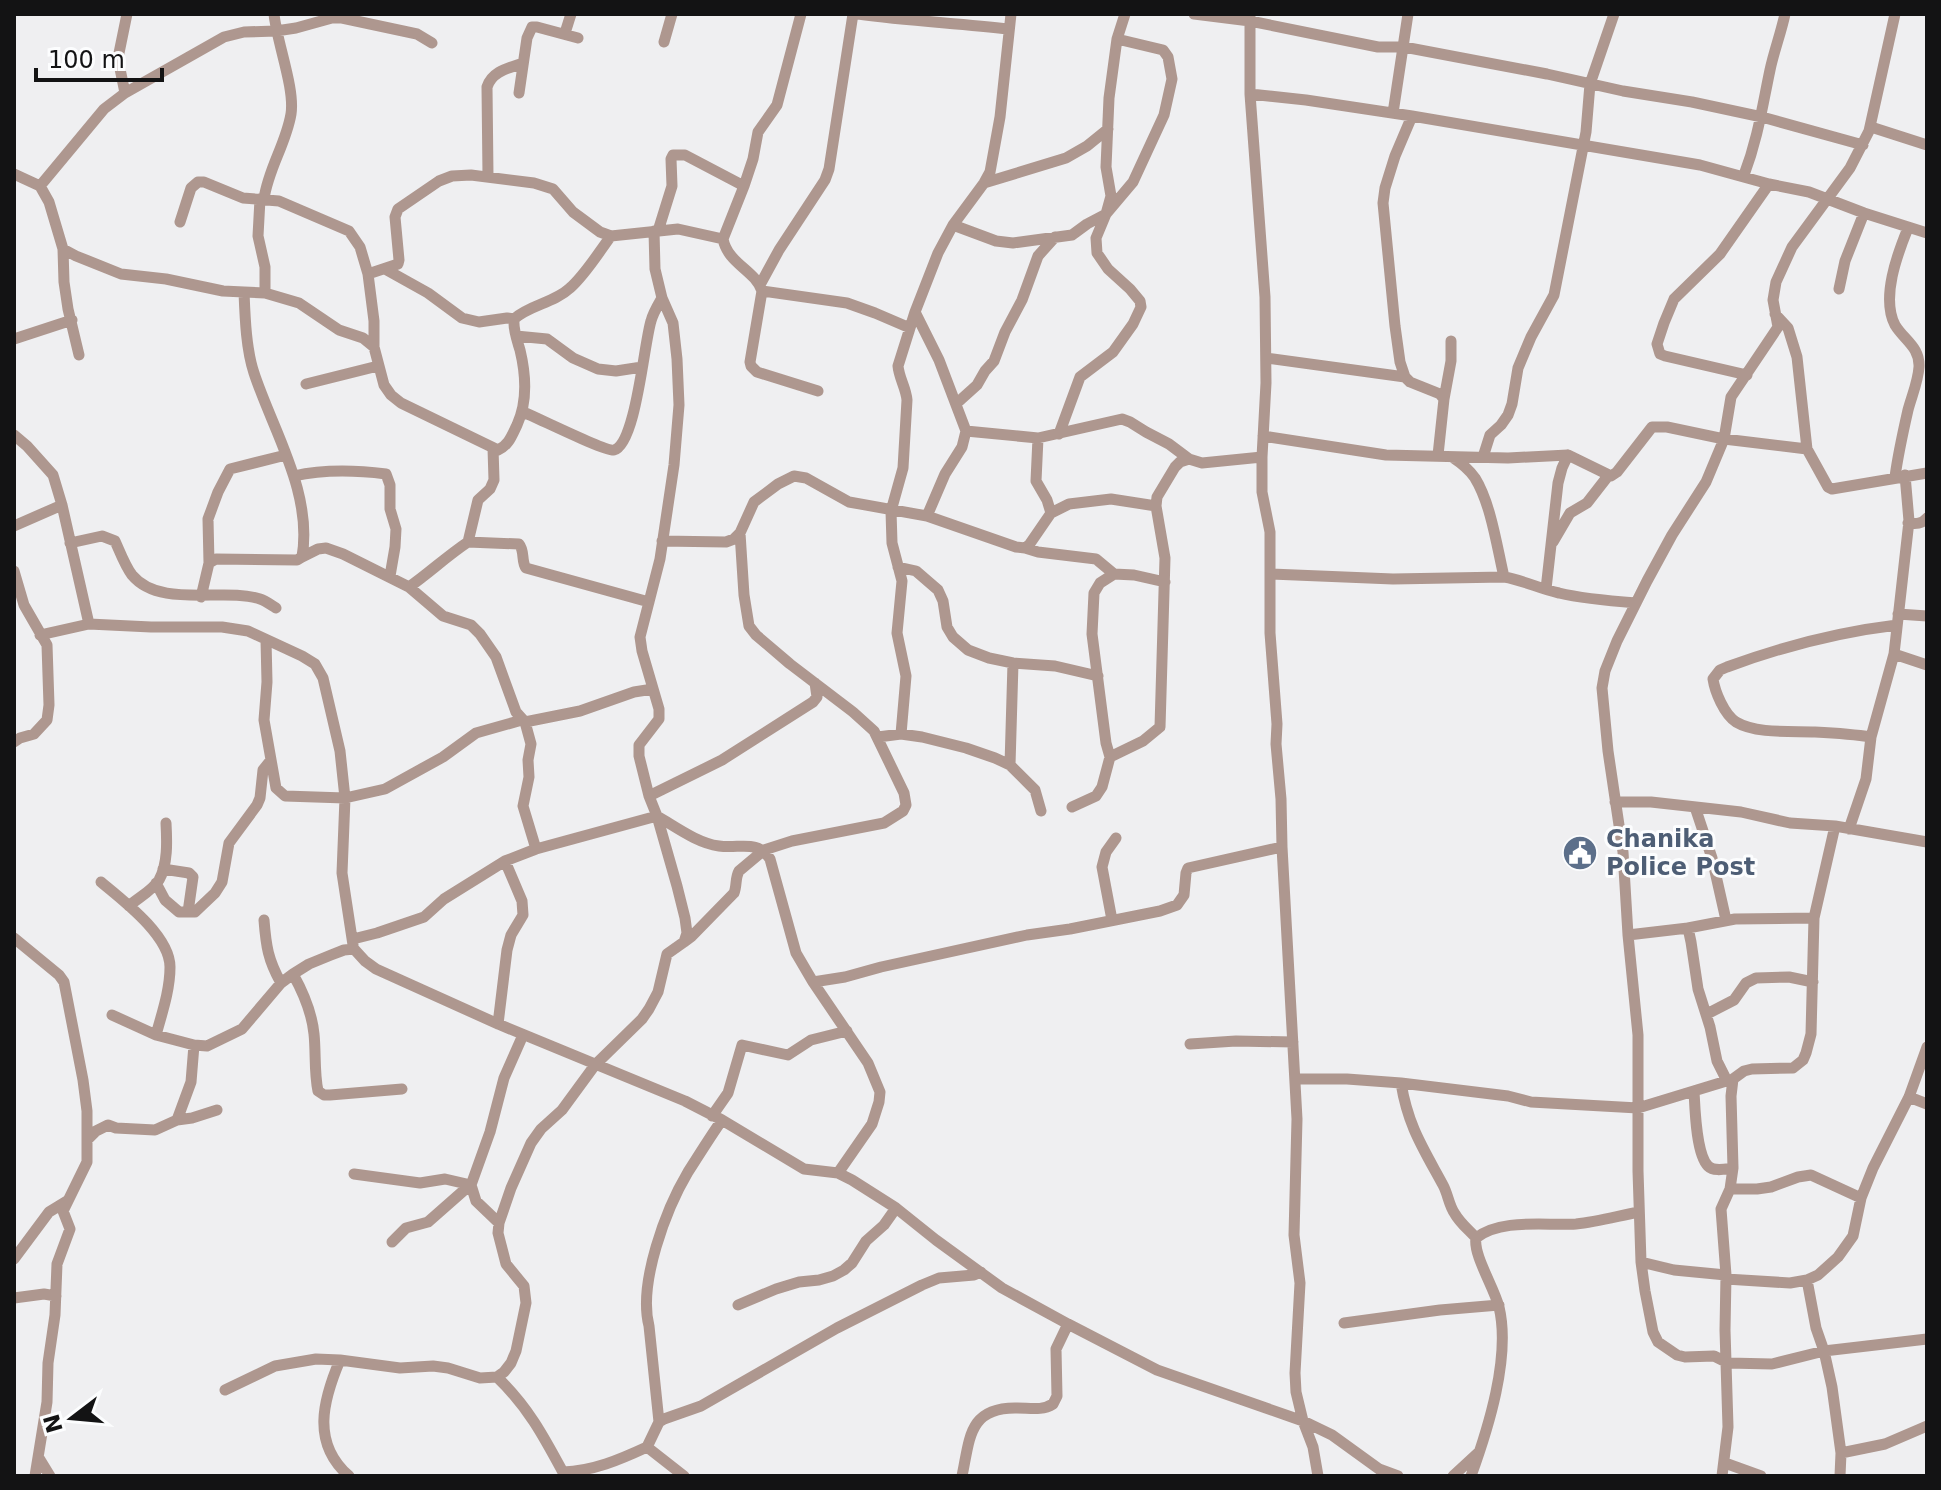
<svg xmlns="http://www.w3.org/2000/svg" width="1941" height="1490" font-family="'DejaVu Sans',sans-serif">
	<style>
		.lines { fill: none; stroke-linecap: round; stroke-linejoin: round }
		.minor { stroke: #ae978f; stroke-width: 11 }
		.labels { text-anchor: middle; stroke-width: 6; stroke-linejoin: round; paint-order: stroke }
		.service-label { font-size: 24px; font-weight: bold; fill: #4e5e75; stroke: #fcfdfe; text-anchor: start }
	</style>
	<rect width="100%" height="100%" fill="#efeff1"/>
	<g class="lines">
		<path class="minor" d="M 801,14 L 777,105 L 758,132 L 753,159 L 744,186 L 723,239 C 728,264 755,270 762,291 L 750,362 L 751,366 L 757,372 L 818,391
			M 858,14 C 908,21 958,23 1009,29
			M 1194,14 L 1250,21 L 1378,47 L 1404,47 L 1547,74 L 1623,91 L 1692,102 L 1762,117 L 1863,145
			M 1250,14 L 1250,94 L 1265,297 L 1266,383 L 1262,457 L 1262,492 L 1270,532 L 1270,633 L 1277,724 L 1276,744 L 1281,799 L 1282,847 L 1297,1119 L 1294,1235 L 1300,1283 L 1295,1373 L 1296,1392 L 1303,1421 L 1313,1447 L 1318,1476
			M 1895,14 L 1869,131 L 1850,168 L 1792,247 L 1776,282 L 1773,300 L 1778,327 L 1731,397 L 1724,439 L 1706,482 L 1672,535 L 1647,581 L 1617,641 L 1605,671 L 1602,688 L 1608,751 L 1623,852 L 1628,935 L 1638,1035 L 1638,1171 L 1641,1262 L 1645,1291 L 1653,1332 L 1658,1342 L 1677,1355 L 1685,1357 L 1714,1356 L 1728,1363 L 1772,1364 L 1824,1351 L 1927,1339
			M 565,33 L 571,14
			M 664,42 L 672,14
			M 125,93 L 119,64 L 119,53 L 127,14
			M 519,93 L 527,38 L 532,27 L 537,27 L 578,38
			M 1250,94 L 1306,100 L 1412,116 L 1700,165 L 1769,184 L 1809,192 L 1864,213 L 1927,233
			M 1393,113 L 1408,14
			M 1412,116 L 1395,156 L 1385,188 L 1383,203 L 1395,326 L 1400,362 L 1405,377 L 1410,382 L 1440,394 L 1444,399 L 1438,455
			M 1871,127 L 1927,145
			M 14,174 L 40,186 L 49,202 L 63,249 L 64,282 L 68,309 L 79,355
			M 1744,175 C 1758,138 1762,108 1770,70 C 1774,51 1781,33 1785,14
			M 488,176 L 487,87 C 492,71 509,68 523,63
			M 984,183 L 1066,158 L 1087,146 L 1108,129
			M 40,186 L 104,109 L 125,93 L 224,37 L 244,32 L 276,31 L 296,28 L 332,18 L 342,18 L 417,34 L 432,43
			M 260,199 L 258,236 L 265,267 L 265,293
			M 264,199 C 268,169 286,144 291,114 C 295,88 277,43 274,14
			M 180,222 L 191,188 L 198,182 L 204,182 L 243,198 L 279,201 L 349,231 L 360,247 L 368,274 L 374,321 L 374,347
			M 953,225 L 996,241 L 1013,243 L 1072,235 L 1087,224 L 1106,214 L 1133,182 L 1164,115 L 1172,79 L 1168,57 L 1163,50 L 1117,39
			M 658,231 L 672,186 L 671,159 L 673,155 L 685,155 L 744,186
			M 63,249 L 76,256 L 121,274 L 166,279 L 223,291 L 244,292 C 245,317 246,349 254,373 C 273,431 313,493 302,557 L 297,560 L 216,559 L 209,563 L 201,597
			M 385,269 L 428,293 L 462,318 L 479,322 L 507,318 L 514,319
			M 368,274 L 398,264 L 399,260 L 395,217 L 398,209 L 439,181 L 452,176 L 471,175 L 534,183 L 553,189 L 573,212 L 600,232 L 611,236 L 678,229 L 723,239
			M 760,285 L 779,250 L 825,180 L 829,169 L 853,14
			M 1839,289 L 1845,261 L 1864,213
			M 762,291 L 847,303 L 875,313 L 910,328
			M 244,292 L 265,293 L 299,303 L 339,330 L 363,338 L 374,347 L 384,385 L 391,395 L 401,403 L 498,450 C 509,445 512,435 517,425 C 528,401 526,375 520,350 C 517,340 513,330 514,319 C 529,305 554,303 570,288 C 585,275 599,252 611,236
			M 915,312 L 939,360 L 966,431 L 962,447 L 945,474 L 927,516
			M 1775,314 L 1788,328 L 1797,357 L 1807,449 L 1828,487 L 1832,489 L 1927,473
			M 516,336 L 547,339 L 573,358 L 598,369 L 616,371 L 642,367
			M 14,339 L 72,320
			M 1266,358 L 1405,377
			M 1747,375 L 1665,356 L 1660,354 L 1657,344 L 1664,323 L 1674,299 L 1720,254 L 1769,184
			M 306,384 L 378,366
			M 1444,399 L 1451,361 L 1451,341
			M 957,403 L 977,385 L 985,371 L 994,361 L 1005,332 L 1022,300 L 1038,256 L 1055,237
			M 523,412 C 536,417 606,452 614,450 C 636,444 644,343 651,321 C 653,313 658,305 662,298
			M 966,431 L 1038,438 L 1122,419 L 1130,422 L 1146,432 L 1169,444 L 1189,459 L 1202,463 L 1262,457
			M 1059,434 L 1080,377 L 1113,352 L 1133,324 L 1141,307 L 1140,301 L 1130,289 L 1108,269 L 1097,253 L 1096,238 L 1106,214 L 1111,196 L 1106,167 L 1109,98 L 1117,39 L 1125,14
			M 14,435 L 27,446 L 53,475 L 62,505 L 89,624
			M 1263,436 L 1386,455 L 1508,458 L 1568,455 L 1611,476 L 1617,472 L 1652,427 L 1667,427 L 1724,439 L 1807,449
			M 1038,438 L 1036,481 L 1047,500 L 1051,513
			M 1452,457 C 1461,463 1469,469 1475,478 C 1491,504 1497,547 1504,577
			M 1483,457 L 1490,435 L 1501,425 L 1508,415 L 1512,404 L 1518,368 L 1531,337 L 1554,295 L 1586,132 L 1590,84 L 1614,14
			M 294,476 C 325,469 354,470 386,474 L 390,485 L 390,509 L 396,529 L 395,547 L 390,576
			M 1895,477 C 1898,454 1903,432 1908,410 C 1912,395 1918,382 1919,367 C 1920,347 1904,340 1895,325 C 1881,298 1897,255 1908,228
			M 1908,523 C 1916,524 1922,524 1927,518
			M 14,526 L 62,505
			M 662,541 L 726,542 L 734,539 L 740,533 L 754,502 L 778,484 L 794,476 L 806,478 L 849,502 L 927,516 L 1016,547 L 1025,548 L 1029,545 L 1051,513 L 1069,504 L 1111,499 L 1156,506
			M 468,542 L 519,544 C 525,551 521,561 526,568 L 649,602
			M 1553,542 L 1570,513 L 1587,503 L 1608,476
			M 70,543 L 102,536 L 115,541 C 120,552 125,566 132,575 C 160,609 224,587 260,599 C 266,601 271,605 276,608
			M 1025,548 L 1038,552 L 1096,559 L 1114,574
			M 302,557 L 318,549 L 326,548 L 343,554 L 409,587 L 443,616 L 471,625 L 480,634 L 496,657 L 516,712 L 525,722 L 580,711 L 634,692 L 653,689
			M 209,563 L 208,519 L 218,492 L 230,469 L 286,455
			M 898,567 L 916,571 L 938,590 L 943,601 L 947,627 L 953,637 L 968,650 L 989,658 L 1013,663 L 1055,666 L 1098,676
			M 14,571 L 24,605 L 47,645 L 49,705 L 47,720 L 34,734 L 20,738 L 14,742
			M 1271,574 L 1393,579 L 1504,577 C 1523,580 1540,589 1559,593 C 1584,599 1610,601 1636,603
			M 409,587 C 429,573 447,556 468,542 L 478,500 L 490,489 L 494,480 L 493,448
			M 1546,589 L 1558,483 L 1562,468 L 1568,455
			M 1898,614 L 1927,616
			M 40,635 L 89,624 L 151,627 L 222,627 L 248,631 L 302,656 L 315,664 L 323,678 L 340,751 L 345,798 L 342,873 L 353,945
			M 266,640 L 267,682 L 264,720 L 276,788 L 285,796 L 345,798 L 385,789 L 443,757 L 476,733 L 522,720
			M 1894,654 L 1927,665
			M 525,722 L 531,744 L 528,760 L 529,777 L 523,806 L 536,849
			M 901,734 L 906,676 L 897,633 L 902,581 L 892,543 L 891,511 L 903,468 L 907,400 C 906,388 899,378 898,366 L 915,312 L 938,253 L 953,225 L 984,183 L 990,172 L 1000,117 L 1011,14
			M 878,737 L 901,734 L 922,737 L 966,748 L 995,758 L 1010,765 L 1035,790 L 1041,811
			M 1871,737 C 1852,734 1834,733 1815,732 C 1792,731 1756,734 1736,722 C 1724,714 1715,692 1713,679 L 1720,670 L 1727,667 C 1781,647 1839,632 1897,625
			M 1110,757 L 1106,743 L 1092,634 L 1094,593 L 1100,583 L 1114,574 L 1134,575 L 1165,582
			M 1010,765 L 1013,663
			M 649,796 L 722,760 L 813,702 L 817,697 L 815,683
			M 1615,802 L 1651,802 L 1741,812 L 1790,823 L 1835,826 L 1927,842
			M 1072,807 L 1096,796 L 1102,787 L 1110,757 L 1143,741 L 1160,727 L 1165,558 L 1156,506 L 1157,497 L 1175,467 L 1180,462 L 1189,459
			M 1695,807 L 1712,858 L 1726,920
			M 1849,829 L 1866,779 L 1871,737 L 1894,654 L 1909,521 L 1905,475
			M 163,869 L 189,873 L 193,877 L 188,912
			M 101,882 C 124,901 170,936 170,967 C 170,990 162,1013 156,1035
			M 156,883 L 165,900 L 179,912 L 195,912 L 215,893 L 222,882 L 229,843 L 257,805 L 260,798 L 263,770 L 271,760
			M 129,906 C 138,898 153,890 159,880 C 168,864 167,841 166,823
			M 264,920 C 266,946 268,960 281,983
			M 1112,920 L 1102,867 L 1106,852 L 1116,838
			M 1688,928 L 1691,942 L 1698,989 L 1710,1027 L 1717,1061 L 1727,1081
			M 1628,935 L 1688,928 L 1735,919 L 1814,918
			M 14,938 L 59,975 L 64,982 L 83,1080 L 87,1111 L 87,1162 L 63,1211 L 70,1229 L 57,1264 L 55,1315 L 48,1363 L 47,1402 L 35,1476
			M 353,939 L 377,933 L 424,917 L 444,899 L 505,861 L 536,849 L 657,816 C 676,827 697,843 719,846 C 740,849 757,839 770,859 L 796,953 L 813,982 L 868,1063 L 880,1092 L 879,1102 L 872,1124 L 838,1173
			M 684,942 L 692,936 L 734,893 C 737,886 735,878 739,871 L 764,850 L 792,841 L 884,823 L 903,811 L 906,805 L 904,793 L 874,731 L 853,712 L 790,664 L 756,635 L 749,626 L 744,595 L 740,533
			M 293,974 C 303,992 312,1013 314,1034 C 316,1053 314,1072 318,1091 L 324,1095 L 330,1095 L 402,1089
			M 813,982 L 845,977 L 881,967 L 1027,935 L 1070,929 L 1160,911 L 1177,905 L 1184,895 L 1186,873 L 1188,868 L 1282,847
			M 1707,1014 L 1734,1000 L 1746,983 L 1756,978 L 1789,977 L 1813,982
			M 112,1015 L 156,1035 L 194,1045 L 207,1046 L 242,1029 L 281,983 L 293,974 L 309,964 L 331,955 L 344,950 L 354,949 L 365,961 L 376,969 L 498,1024 L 685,1101 L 722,1120 L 804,1169 L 838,1173 L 852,1180 L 896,1208 L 936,1240 L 1002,1288 L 1068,1324 L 1157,1370 L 1303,1421 L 1332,1435 L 1379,1469 L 1398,1476
			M 498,1024 L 507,950 L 511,935 L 523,915 L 522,901 L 505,861
			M 1190,1044 L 1236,1041 L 1293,1042
			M 1295,1079 L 1347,1079 L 1401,1083 L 1508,1096 L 1531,1102 L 1638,1108 L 1733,1079
			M 1401,1083 C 1408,1126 1423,1148 1443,1185 C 1448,1194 1449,1206 1455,1214 C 1460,1223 1469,1230 1476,1238
			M 1694,1091 C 1695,1109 1696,1154 1708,1166 C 1714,1172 1725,1169 1733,1168
			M 1909,1097 L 1927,1104
			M 712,1116 L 728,1093 L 742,1045 L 788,1055 L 811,1040 L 847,1031
			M 177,1120 L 191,1082 L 194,1045
			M 87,1140 L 96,1131 L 108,1125 L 116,1128 L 155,1130 L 177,1120 L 192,1118 L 217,1110
			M 354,1174 L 420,1183 L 445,1179 L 471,1185
			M 1730,1189 L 1757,1189 L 1771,1187 L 1798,1177 L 1811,1175 L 1861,1198
			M 499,1223 L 476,1201 L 471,1185 L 490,1132 L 504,1078 L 523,1035
			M 392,1242 L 406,1228 L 428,1222 L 470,1185
			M 14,1259 L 49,1212 L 67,1201
			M 1641,1262 L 1674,1270 L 1726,1275
			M 1726,1279 L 1790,1283 L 1807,1280 L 1818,1275 L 1838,1257 L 1853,1236 L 1861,1198 L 1873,1168 L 1909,1097 L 1927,1047
			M 1807,1280 L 1816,1328 L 1824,1351 L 1832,1387 L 1841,1453 L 1840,1476
			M 14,1298 L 44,1294 L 56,1296
			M 738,1305 L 776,1289 L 799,1282 L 819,1280 L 833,1276 L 844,1270 L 852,1263 L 866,1241 L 884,1225 L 896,1208
			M 1344,1323 L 1440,1310 L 1499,1305
			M 340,1360 C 323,1400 311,1443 349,1476
			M 497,1377 C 529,1408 544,1437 565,1476
			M 225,1390 L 275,1366 L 316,1359 L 340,1360 L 400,1368 L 433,1366 L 448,1368 L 480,1378 L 497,1377 L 504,1372 L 511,1363 L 516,1351 L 526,1303 L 524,1286 L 506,1264 L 498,1233 L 499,1223 L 511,1188 L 531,1143 L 541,1129 L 562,1110 L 595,1065 L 642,1019 L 649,1009 L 658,992 L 667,954 L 684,942 L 687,933 L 685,918 L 677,886 L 657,816 L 649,796 L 639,756 L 639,745 L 659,719 L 659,709 L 642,651 L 640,637 L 660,559 L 674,465 L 679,405 L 677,359 L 673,323 L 662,298 L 655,269 L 654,231
			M 659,1422 L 649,1326 C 638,1283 666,1209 688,1172 C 699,1155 710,1137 722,1120
			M 647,1447 L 659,1422 L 664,1419 L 701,1406 L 837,1328 L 922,1285 L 939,1278 L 974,1275 L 981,1272
			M 1841,1453 L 1885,1444 L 1927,1426
			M 39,1458 L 50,1476
			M 1725,1463 L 1761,1476
			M 563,1472 C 593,1471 619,1460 647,1447 L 684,1476
			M 962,1476 C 970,1439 968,1407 1017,1408 C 1030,1408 1042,1411 1053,1404 L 1057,1396 L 1056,1349 L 1068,1324
			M 1453,1476 L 1479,1452
			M 1471,1476 C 1488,1429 1511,1357 1499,1307 C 1494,1287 1473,1255 1476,1238 C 1501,1218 1546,1226 1576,1224 C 1597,1222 1618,1216 1639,1212
			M 1722,1476 L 1728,1427 L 1725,1330 L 1726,1275 L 1721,1209 L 1730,1189 L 1733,1168 L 1731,1096 L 1733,1079 L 1744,1071 L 1752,1069 L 1793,1068 L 1803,1060 L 1806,1053 L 1811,1034 L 1814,918 L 1835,826"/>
	</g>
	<defs>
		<g id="civic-disc" transform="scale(1.8)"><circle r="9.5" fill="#5c6f8a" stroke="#fcfdfe"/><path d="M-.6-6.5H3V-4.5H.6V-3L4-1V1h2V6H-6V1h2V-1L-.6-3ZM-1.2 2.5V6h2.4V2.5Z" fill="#fff"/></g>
	</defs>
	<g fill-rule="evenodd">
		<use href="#civic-disc" x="1580" y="853"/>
	</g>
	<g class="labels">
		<g class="service-label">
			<text x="1606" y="847">Chanika<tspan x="1606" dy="28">Police Post</tspan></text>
		</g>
	</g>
	<rect width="1941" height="1490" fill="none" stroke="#131314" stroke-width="32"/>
	<g transform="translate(72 1418) rotate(254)" stroke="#fcfdfe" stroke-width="6" paint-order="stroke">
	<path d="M0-6L14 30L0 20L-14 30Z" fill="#131314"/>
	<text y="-12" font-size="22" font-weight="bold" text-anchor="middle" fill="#131314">N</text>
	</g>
	<path d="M36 68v12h126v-12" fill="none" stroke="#131314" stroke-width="4"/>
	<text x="48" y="68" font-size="24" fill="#131314" stroke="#fcfdfe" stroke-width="6" paint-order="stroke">100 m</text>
</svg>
